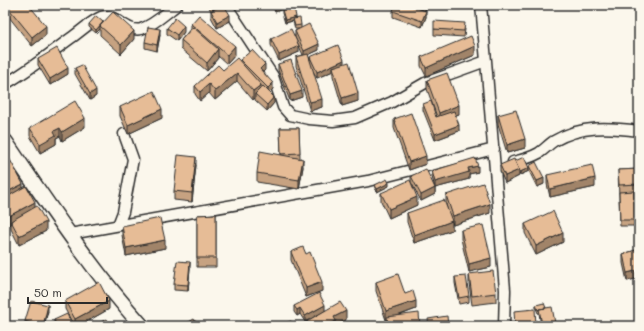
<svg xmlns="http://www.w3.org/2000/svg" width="644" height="331" font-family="Mali,sans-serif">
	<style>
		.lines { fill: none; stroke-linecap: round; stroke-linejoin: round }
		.street-casing { stroke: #2b2b2b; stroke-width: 13 }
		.secondary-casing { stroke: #2b2b2b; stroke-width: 17 }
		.street { stroke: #fbf7ec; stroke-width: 10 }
		.secondary { stroke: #fbf7ec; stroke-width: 14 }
		.wall { fill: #c6a281; stroke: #2b2b2b }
		.shaded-wall { fill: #a18469; stroke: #2b2b2b }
		.building { fill: #e6bc96; stroke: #2b2b2b }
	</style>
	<rect width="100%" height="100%" fill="#fbf7ec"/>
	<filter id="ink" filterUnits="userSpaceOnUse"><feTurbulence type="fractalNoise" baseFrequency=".025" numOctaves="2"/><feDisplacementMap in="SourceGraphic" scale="8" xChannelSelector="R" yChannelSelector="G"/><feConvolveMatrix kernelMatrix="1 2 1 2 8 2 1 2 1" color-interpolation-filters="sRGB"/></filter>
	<g filter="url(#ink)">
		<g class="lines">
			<g class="street-casing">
				<path id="street" d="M 226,5 L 273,76 L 283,107 L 290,115 L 309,119 L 333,121 L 355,118 L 392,102 L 425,83 L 486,61 L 505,290 L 504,326
					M 481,5 L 486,61
					M 5,84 C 28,71 49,54 71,38 C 81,31 90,22 101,17 C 116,12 126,33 141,29 C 154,25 166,13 177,5
					M 513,162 C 522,160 532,157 539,153 C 545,149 549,144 554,141 C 582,125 609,127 639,131
					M 118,225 L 123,212 L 133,159 L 124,134
					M 70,234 L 368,181 L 494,149
					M 337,326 L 338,325"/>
			</g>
			<g class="secondary-casing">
				<path id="secondary" d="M 5,141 C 48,204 91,269 142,326"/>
			</g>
			<use href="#street" class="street"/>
			<use href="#secondary" class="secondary"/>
		</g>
		<path class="wall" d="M 5,5 L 29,5 L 46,35 L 32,46 L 5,12 Z
			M 208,5 L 224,5 L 230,21 L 217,28 L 211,17 L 211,11 Z
			M 272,5 L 290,5 L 290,6 L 275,12 Z
			M 413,5 L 428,5 L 425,11 L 426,17 L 422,27 L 393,17 L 393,11 L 423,10 Z
			M 282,10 L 296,19 L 301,25 L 301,28 L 319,50 L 308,55 L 310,60 L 310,57 L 344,64 L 358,101 L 342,106 L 333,76 L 333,71 L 317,78 L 313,71 L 322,107 L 310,111 L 296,66 L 296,57 L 303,55 L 295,37 L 295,31 L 299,29 L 295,29 L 293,21 L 285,23 L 282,13 Z
			M 103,22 L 134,39 L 121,54 L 100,35 L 100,29 L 96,33 L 89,27 L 89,24 Z
			M 191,24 L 235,55 L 227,64 L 218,56 L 218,58 L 207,71 L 181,49 L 181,40 L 191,28 Z
			M 167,28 L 184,32 L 177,41 L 167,34 Z
			M 434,29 L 465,29 L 464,37 L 434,35 Z
			M 160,35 L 157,51 L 145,48 L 145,42 Z
			M 271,39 L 299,52 L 279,61 L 271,45 Z
			M 475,55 L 426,76 L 421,66 L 421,57 Z
			M 38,59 L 68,74 L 50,85 L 38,65 Z
			M 240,60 L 265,70 L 263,72 L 273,89 L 269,93 L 274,103 L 267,111 L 255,100 L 255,98 L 253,100 L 237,81 L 215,100 L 209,93 L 200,101 L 195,94 L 195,86 L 223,70 L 240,61 Z
			M 278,64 L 302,97 L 290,101 L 278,70 Z
			M 75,68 L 96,96 L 90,100 L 75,74 Z
			M 427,80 L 459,114 L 456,115 L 459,131 L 435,140 L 423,110 L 423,104 L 436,117 L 437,117 L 427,89 Z
			M 120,107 L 162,118 L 128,134 L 120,116 Z
			M 498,115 L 525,148 L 507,153 L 498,124 Z
			M 394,119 L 426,164 L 409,170 L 394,128 Z
			M 85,127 L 62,141 L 60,136 L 56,138 L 56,144 L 40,153 L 30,136 L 30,128 Z
			M 280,128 L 299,128 L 300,158 L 303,167 L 299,189 L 257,182 L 257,173 L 281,155 Z
			M 5,155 L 23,188 L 35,208 L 46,231 L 19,245 L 11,229 L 11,224 L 9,225 L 5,218 Z
			M 515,161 L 529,168 L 529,166 L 544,184 L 537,187 L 529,171 L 520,175 L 519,173 L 519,176 L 505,183 L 500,171 L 500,165 Z
			M 196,165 L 192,202 L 174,200 L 174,191 Z
			M 639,169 L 639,193 L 634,193 L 635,226 L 620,226 L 618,170 Z
			M 432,171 L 478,172 L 469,174 L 469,179 L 435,188 L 435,194 L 421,201 L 411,182 L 411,176 L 435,188 L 432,177 Z
			M 547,175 L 595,187 L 550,197 L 547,184 Z
			M 375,185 L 389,186 L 377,192 L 375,188 Z
			M 381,193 L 417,205 L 389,218 L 381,201 Z
			M 446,195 L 490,213 L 453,225 L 452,222 L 452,230 L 414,243 L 407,222 L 407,213 L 448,212 L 446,204 Z
			M 216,214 L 216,267 L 197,267 L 197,215 Z
			M 525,224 L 563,242 L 536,255 L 525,233 Z
			M 122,226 L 165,248 L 126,256 L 122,235 Z
			M 461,230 L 491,267 L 469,272 L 461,239 Z
			M 639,249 L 639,278 L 627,281 L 623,263 L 623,254 Z
			M 291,252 L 322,291 L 306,297 L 291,260 Z
			M 190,268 L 188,291 L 174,290 L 174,284 Z
			M 469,274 L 496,293 L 496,302 L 472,305 L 469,283 Z
			M 455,277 L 469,296 L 469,302 L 459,304 L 455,283 Z
			M 376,282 L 405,294 L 416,309 L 398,316 L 420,326 L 387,326 L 387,319 L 386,320 L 376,291 Z
			M 65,301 L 109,309 L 79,326 L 74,326 L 65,309 Z
			M 536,305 L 546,308 L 555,323 L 555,326 L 541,326 L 539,313 L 538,313 L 536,308 Z
			M 294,306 L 325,310 L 346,320 L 336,325 L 336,326 L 307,326 L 307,321 L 305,322 L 300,314 L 297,316 L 294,312 Z
			M 48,311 L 44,326 L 25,326 L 25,321 Z
			M 54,320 L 72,326 L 54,326 Z"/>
		<path class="shaded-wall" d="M 218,5 L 222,5 L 213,14 L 213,8 Z
			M 275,5 L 290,5 L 290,6 L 275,12 Z
			M 425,5 L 428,5 L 425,11 Z
			M 501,5 L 509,5 L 501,9 Z
			M 426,11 L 426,17 L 422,27 L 422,21 Z
			M 230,15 L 230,21 L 217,28 L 217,22 Z
			M 296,17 L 296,20 L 285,23 L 285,20 Z
			M 6,21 L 6,30 L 5,31 L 5,22 Z
			M 103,22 L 100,26 L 100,29 L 96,33 L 96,30 Z
			M 46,26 L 46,35 L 32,46 L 32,37 Z
			M 184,26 L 184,32 L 177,41 L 177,35 Z
			M 160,29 L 160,35 L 157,51 L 157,45 Z
			M 134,31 L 134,39 L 121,54 L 121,45 Z
			M 319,44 L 319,50 L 304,57 L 304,51 Z
			M 235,46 L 235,55 L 227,64 L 227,55 Z
			M 299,46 L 299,52 L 279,61 L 279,55 Z
			M 475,46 L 475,55 L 426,76 L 426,68 Z
			M 218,49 L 218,58 L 207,71 L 207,63 Z
			M 344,60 L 344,66 L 333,67 L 333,71 L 317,78 L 317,72 Z
			M 265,64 L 265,70 L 260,75 L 260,69 Z
			M 68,68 L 68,74 L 50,85 L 50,79 Z
			M 237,73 L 237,81 L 215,100 L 215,91 Z
			M 273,83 L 273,89 L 268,94 L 268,88 Z
			M 209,84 L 209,93 L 200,101 L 200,92 Z
			M 261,85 L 261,93 L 255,94 L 255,98 L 253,100 L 253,91 Z
			M 96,90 L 96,96 L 90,100 L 90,94 Z
			M 302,91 L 302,97 L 290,101 L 290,95 Z
			M 358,93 L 358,101 L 342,106 L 342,98 Z
			M 274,97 L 274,103 L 267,111 L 267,105 Z
			M 322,99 L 322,107 L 310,111 L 310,102 Z
			M 459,105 L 459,114 L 439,121 L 439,113 Z
			M 162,109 L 162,118 L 128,134 L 128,125 Z
			M 85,118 L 85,127 L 62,141 L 62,132 Z
			M 459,125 L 459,131 L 435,140 L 435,134 Z
			M 60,128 L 60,136 L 56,138 L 56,144 L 40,153 L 40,144 L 54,131 Z
			M 525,139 L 525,148 L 507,153 L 507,145 Z
			M 426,156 L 426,164 L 409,170 L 409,162 Z
			M 196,157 L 196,165 L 192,202 L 192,193 Z
			M 303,159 L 303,167 L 299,189 L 299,180 Z
			M 478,166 L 478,172 L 469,174 L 469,179 L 435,188 L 435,182 L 468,168 Z
			M 529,168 L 529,171 L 520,175 L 520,172 Z
			M 519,170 L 519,176 L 505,183 L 505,176 Z
			M 544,178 L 544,184 L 537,187 L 537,181 Z
			M 595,178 L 595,187 L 550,197 L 550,189 Z
			M 389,183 L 389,186 L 377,192 L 377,189 Z
			M 23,184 L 23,193 L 7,201 L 7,192 Z
			M 435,188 L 435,194 L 421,201 L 421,195 Z
			M 417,197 L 417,205 L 389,218 L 389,209 Z
			M 35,202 L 35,211 L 11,221 L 11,224 L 9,225 L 9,216 Z
			M 490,204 L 490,213 L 453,225 L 453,216 Z
			M 452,221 L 452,230 L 414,243 L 414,235 Z
			M 46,222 L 46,231 L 19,245 L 19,236 Z
			M 563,233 L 563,242 L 536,255 L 536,246 Z
			M 165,240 L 165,248 L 126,256 L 126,248 Z
			M 491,258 L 491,267 L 469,272 L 469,264 Z
			M 190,262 L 190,268 L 188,291 L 188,285 Z
			M 639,270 L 639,278 L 627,281 L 627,273 Z
			M 322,282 L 322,291 L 306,297 L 306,288 Z
			M 109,301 L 109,309 L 79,326 L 75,326 L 75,319 Z
			M 416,301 L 416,309 L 386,320 L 386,311 Z
			M 48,305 L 48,311 L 44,326 L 43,326 Z
			M 325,305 L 325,311 L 305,322 L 305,316 Z
			M 300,308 L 300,314 L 297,316 L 297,310 Z
			M 346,311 L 346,320 L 336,325 L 336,326 L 326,326 L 334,317 Z"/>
		<path class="building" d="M 6,5 L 29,5 L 46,26 L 32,37 Z
			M 211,5 L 218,5 L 213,8 Z
			M 222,5 L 224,5 L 230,15 L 217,22 L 211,11 Z
			M 395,5 L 407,5 L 426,11 L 422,21 L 393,11 Z
			M 294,7 L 296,17 L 285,20 L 282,10 Z
			M 113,12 L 134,31 L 121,45 L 100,26 Z
			M 199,15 L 235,46 L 227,55 L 191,24 Z
			M 96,16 L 103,22 L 96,30 L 89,24 Z
			M 175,18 L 184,26 L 177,35 L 167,28 Z
			M 300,18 L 301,25 L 295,26 L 293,19 Z
			M 434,21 L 465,23 L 464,31 L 434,29 Z
			M 309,24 L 319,44 L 304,51 L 295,31 Z
			M 148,27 L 160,29 L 157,45 L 145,42 Z
			M 193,27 L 218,49 L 207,63 L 181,40 Z
			M 291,29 L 299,46 L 279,55 L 271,39 Z
			M 471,36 L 475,46 L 426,68 L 421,57 Z
			M 338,45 L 344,60 L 317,72 L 310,57 Z
			M 57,48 L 68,68 L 50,79 L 38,59 Z
			M 252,50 L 265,64 L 260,69 L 273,83 L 268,88 L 240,60 Z
			M 308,54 L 322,99 L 310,102 L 296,57 Z
			M 237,58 L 261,85 L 253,91 L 237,73 L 215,91 L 209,84 L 200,92 L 195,86 L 218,65 L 223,70 Z
			M 291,60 L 302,91 L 290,95 L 278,64 Z
			M 349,62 L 358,93 L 342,98 L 333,67 Z
			M 82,65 L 96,90 L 90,94 L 75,68 Z
			M 447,73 L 459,105 L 439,113 L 427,80 Z
			M 263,86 L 274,97 L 267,105 L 255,94 Z
			M 154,91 L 162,109 L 128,125 L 120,107 Z
			M 75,101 L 85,118 L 62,132 L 60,128 L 54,131 L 56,135 L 40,144 L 30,128 Z
			M 431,101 L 436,117 L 454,111 L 459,125 L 435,134 L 423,104 Z
			M 516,110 L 525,139 L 507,145 L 498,115 Z
			M 411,113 L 426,156 L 409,162 L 394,119 Z
			M 280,128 L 299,128 L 300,153 L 281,154 Z
			M 260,151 L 303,159 L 299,180 L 257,173 Z
			M 7,154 L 23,184 L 7,192 L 5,188 L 5,155 Z
			M 178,155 L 196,157 L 192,193 L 174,191 Z
			M 524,157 L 529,168 L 520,172 L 515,161 Z
			M 475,158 L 478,166 L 468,168 L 469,172 L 435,182 L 432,171 Z
			M 514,159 L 519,170 L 505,176 L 500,165 Z
			M 536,162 L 544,178 L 537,181 L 529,166 Z
			M 592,165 L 595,178 L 550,189 L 547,175 Z
			M 426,169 L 435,188 L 421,195 L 411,176 Z
			M 639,169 L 639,184 L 619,185 L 618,170 Z
			M 387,179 L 389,183 L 377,189 L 375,185 Z
			M 410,180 L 417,197 L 389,209 L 381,193 Z
			M 483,183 L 490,204 L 453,216 L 446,195 Z
			M 26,186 L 35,202 L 9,216 L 5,210 L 5,198 Z
			M 634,191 L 635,220 L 620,220 L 619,192 Z
			M 444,200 L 452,221 L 414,235 L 407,213 Z
			M 37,206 L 46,222 L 19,236 L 11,221 Z
			M 553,211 L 563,233 L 536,246 L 525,224 Z
			M 216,214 L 216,258 L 197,258 L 197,215 Z
			M 160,218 L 165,240 L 126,248 L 122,226 Z
			M 483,225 L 491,258 L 469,264 L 461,230 Z
			M 303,247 L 306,254 L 310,252 L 322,282 L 306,288 L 291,252 Z
			M 639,249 L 639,270 L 627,273 L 623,254 Z
			M 177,261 L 190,262 L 188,285 L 174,284 Z
			M 493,271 L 496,293 L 472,296 L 469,274 Z
			M 398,274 L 405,294 L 413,291 L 416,301 L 386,311 L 376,282 Z
			M 466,276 L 469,296 L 459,298 L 455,277 Z
			M 99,282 L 109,301 L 75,319 L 65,301 Z
			M 319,293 L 325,305 L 305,316 L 300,308 L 297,310 L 294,306 Z
			M 31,301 L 48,305 L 43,326 L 25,321 Z
			M 340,302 L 346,311 L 334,317 L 336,321 L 326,326 L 309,326 L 307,321 Z
			M 544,303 L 546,308 L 539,309 L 539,310 L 538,310 L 536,305 Z
			M 552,307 L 555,323 L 542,325 L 539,309 Z
			M 535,309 L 536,326 L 515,326 L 514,311 Z
			M 419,313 L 420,326 L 388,326 L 387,317 Z
			M 67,314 L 72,325 L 70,326 L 57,326 L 54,320 Z
			M 447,316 L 448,326 L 429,326 L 428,319 Z
			M 107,319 L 110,326 L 93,326 Z
			M 194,319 L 198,326 L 182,326 Z
			M 291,321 L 293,326 L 278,326 Z"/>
	</g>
	<rect width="644" height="331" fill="none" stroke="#fbf7ec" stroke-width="20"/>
	<rect x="10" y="10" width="624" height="311" fill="none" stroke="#2b2b2b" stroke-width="1.5" filter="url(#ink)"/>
	<path d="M28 297v6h79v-6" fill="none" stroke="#2b2b2b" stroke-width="2"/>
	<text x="34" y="297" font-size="12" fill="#2b2b2b" stroke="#fbf7ec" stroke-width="3" paint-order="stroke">50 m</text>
</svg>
